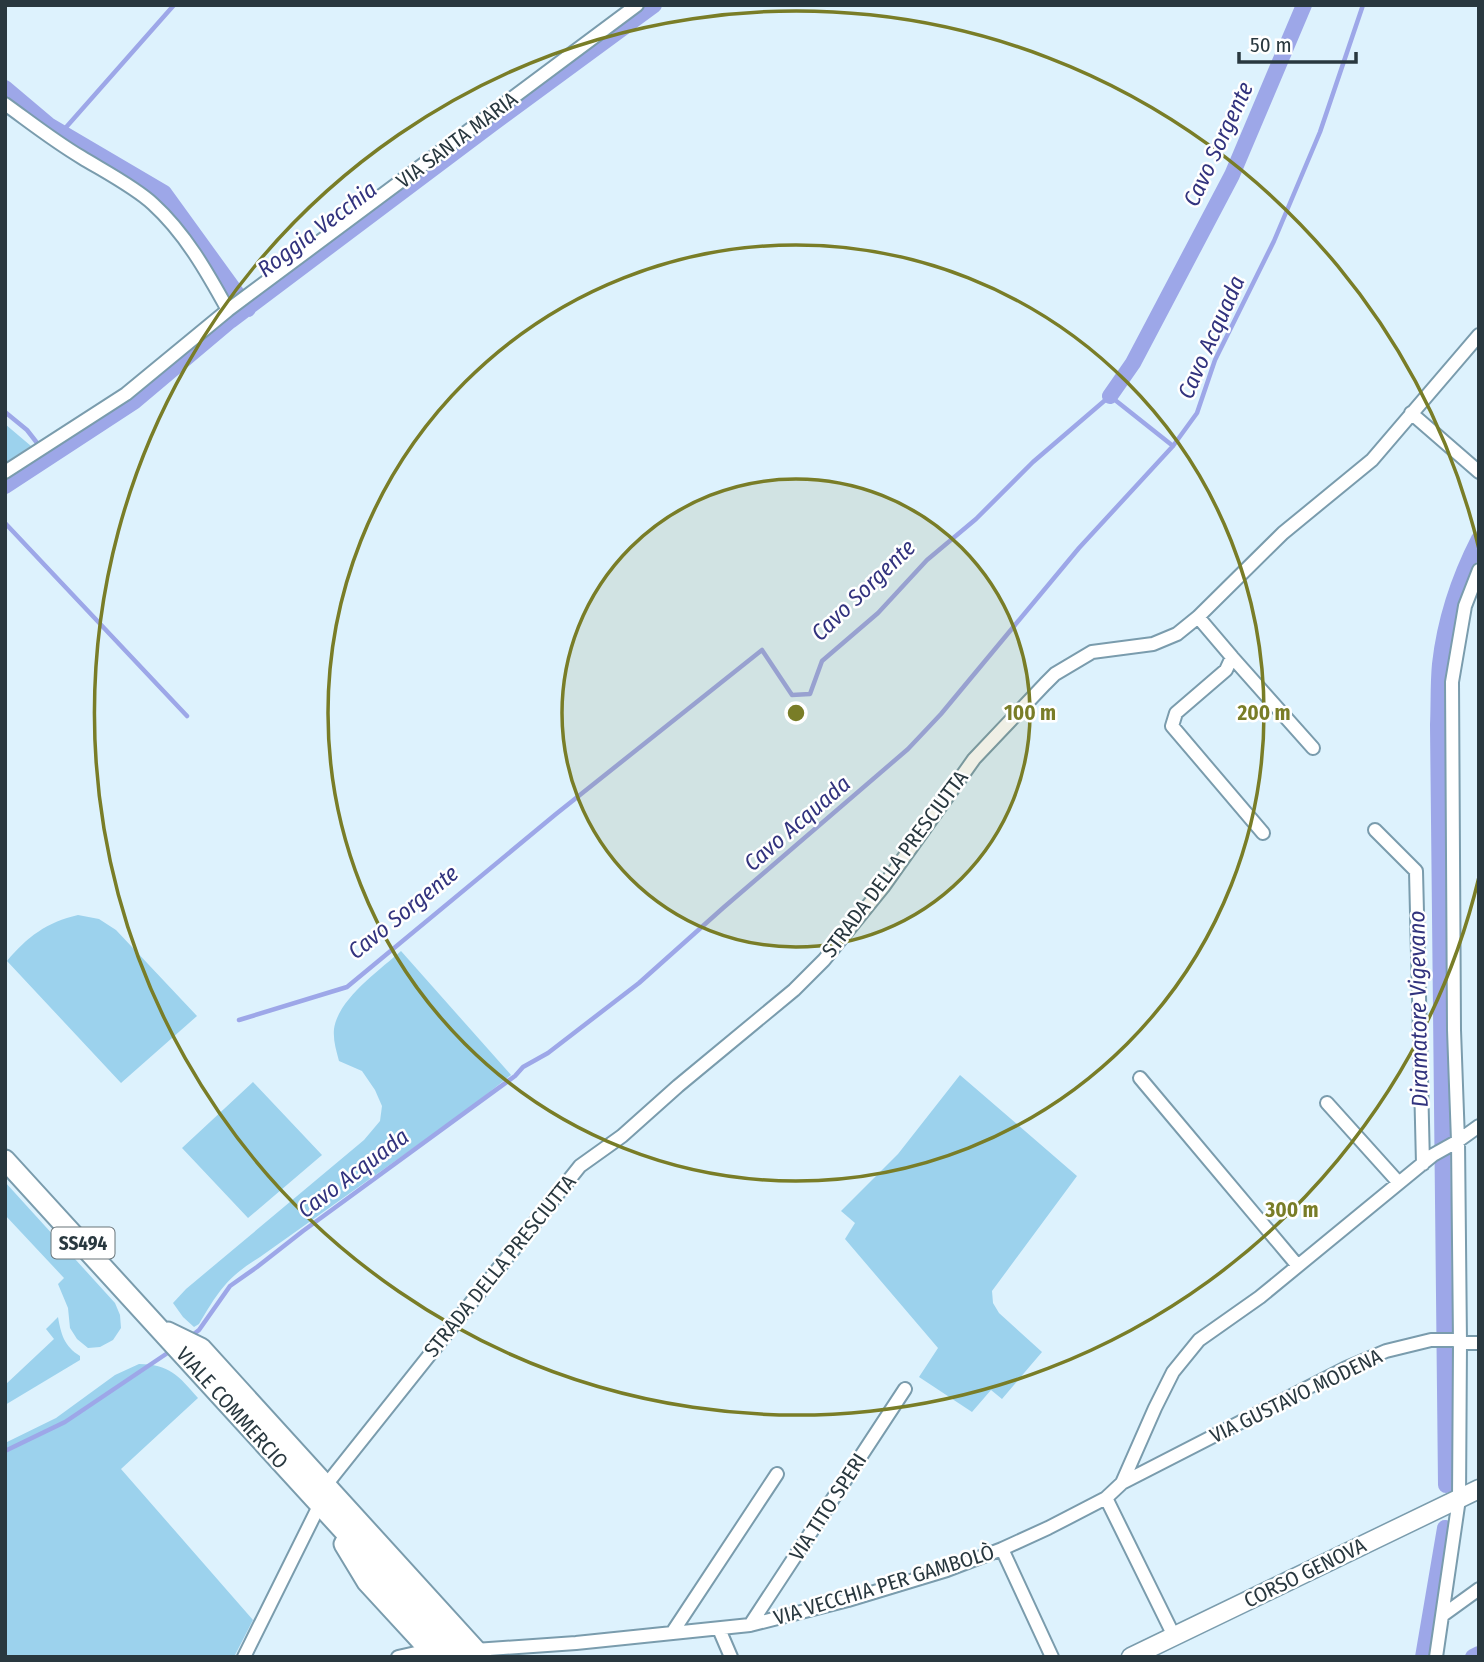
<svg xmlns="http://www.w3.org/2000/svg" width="1484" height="1662" font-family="'Fira Sans Condensed',sans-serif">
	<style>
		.green { fill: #9cd2ed }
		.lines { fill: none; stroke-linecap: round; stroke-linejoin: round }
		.stream { stroke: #9da7e8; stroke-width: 4.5 }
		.canal { stroke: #9da7e8; stroke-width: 16 }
		.street-casing { stroke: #7a9cad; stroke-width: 16 }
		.secondary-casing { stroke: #7a9cad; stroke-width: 21 }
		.primary-casing { stroke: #7a9cad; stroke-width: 23 }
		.street { stroke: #fff; stroke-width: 12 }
		.secondary { stroke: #fff; stroke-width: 18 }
		.primary { stroke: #fff; stroke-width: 19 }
		.ring { fill: none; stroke: #797d27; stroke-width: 3.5 }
		.labels { text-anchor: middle; stroke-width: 5; stroke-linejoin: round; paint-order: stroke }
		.shield { fill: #fff; stroke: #697479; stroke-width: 2 }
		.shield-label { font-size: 19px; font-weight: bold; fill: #29383f }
		.street-label { font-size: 21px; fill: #29383f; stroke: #fff }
		.water-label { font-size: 23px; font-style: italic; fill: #32337e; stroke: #fff }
		.centre { fill: #797d27; stroke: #fff; stroke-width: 3.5 }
		.ring-label { font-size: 21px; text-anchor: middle; font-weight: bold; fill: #797d27; stroke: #fff; stroke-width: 5; stroke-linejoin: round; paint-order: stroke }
	</style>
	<rect width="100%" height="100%" fill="#ddf2fd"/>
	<path class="green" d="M 5,424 L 31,446 L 5,463 Z
		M 78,915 L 99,919 L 116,930 L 197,1016 L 121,1083 L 7,961 C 27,937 47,922 78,915 Z
		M 401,951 L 511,1075 L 467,1110 L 260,1257 C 227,1277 218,1292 199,1324 L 194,1327 L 183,1317 L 173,1303 L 186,1289 L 364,1140 L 380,1121 L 382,1106 L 375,1090 L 362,1071 L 339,1061 C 336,1050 333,1040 334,1029 C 338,999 380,970 401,951 Z
		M 960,1075 L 1077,1176 L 992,1291 L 993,1303 L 999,1313 L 1042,1352 L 1002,1399 L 991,1390 L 972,1412 L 919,1377 L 938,1348 L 845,1239 L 855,1223 L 841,1211 L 898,1154 Z
		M 253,1082 L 322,1155 L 248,1218 L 182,1148 Z
		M 5,1182 L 115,1303 L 120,1315 L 121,1328 L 113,1340 L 100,1347 L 88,1348 L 77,1339 L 70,1328 L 68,1308 L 58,1284 L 64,1278 L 5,1215 Z
		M 58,1317 C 61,1334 64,1346 80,1356 L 80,1360 L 5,1405 L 5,1385 L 54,1339 L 46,1329 Z
		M 139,1364 C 169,1364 179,1376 198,1398 L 121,1469 L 253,1620 L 234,1657 L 5,1657 L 5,1443 L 56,1418 L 115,1375 Z"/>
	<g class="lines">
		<path class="stream" d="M 61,133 L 174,5
			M 5,412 L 27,430 L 48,457
			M 5,523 L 187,716
			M 239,1020 L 347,987 L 556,814 L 762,650 L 792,695 L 810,694 L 822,661 L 878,613 L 927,560 L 976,519 L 1033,462 L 1110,396 L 1173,446
			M 190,1337 L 199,1330 L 230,1286 L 257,1267 L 303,1231 L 515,1076 L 523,1067 L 548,1053 L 639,983 L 723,908 L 908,749 L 941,714 L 1079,548 L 1173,446 L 1197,413 L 1215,360 L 1274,241 L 1320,132 L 1363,5
			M 5,1451 L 65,1422 L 172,1350"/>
		<path class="canal" d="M 5,88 L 50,126 L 164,193 L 248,309
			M 1110,396 L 1133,363 L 1232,175 L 1304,5
			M 5,486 L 135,401 L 230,321 L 492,124 L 654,5
			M 1446,1485 L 1438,725 C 1439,705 1438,684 1440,664 C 1445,620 1459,578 1479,539
			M 1423,1657 L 1445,1528
			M 1473,1657 L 1479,1654"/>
		<g class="street-casing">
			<path id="street" d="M 5,104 C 30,122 54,141 81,157 C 102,170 135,187 153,204 C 185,233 207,272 228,310
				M 1411,413 L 1479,472
				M 5,472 L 126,394 L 228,310 L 637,5
				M 1198,617 L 1232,657 L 1226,670 L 1176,713 L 1172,726 L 1263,833
				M 1232,657 L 1313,748
				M 1375,830 L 1416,871 L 1423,1164
				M 1140,1078 L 1298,1266
				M 1327,1103 L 1399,1183
				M 1122,1483 L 1346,1368 L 1386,1351 L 1431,1340 L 1455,1340 L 1460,1343 L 1479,1343
				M 326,1485 L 580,1166 L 622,1136 L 678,1086 L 794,990 L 824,960 L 883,887 L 974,759 L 1045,684 L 1055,674 L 1092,652 L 1153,644 L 1177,634 L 1198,617 L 1283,533 L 1372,460 L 1479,335
				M 1106,1498 L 1174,1636
				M 1002,1549 L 1052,1657
				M 1443,1615 L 1479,1589
				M 750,1625 L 905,1389
				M 719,1629 L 731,1657
				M 672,1633 L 777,1474
				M 475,1650 L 576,1643 L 750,1625 L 848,1600 L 947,1570 L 1002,1549 L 1048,1528 L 1106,1498 L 1122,1483 L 1155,1408 L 1173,1372 L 1199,1340 L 1260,1297 L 1433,1155 L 1458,1141 L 1479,1126
				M 244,1657 L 320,1504
				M 398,1657 L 429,1650
				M 1436,1657 L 1459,1499 L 1460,1343 L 1458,1141 L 1454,1030 L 1452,682 L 1465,606 L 1479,570"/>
		</g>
		<g class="secondary-casing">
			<path id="secondary" d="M 1131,1657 L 1479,1489"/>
		</g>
		<g class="primary-casing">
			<path id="primary" d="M 5,1160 L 459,1657
				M 168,1332 L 201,1348 L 482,1657
				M 344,1544 L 367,1582 L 436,1657"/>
		</g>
		<use href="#street" class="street"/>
		<use href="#secondary" class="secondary"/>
		<use href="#primary" class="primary"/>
	</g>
	<circle cx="796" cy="713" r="234" fill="#797d27" fill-opacity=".12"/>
	<g class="ring">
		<circle cx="796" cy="713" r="234"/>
		<circle cx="796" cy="713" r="468"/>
		<path d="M1479 877A702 702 0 1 1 1479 549"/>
	</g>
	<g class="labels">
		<rect class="shield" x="51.5" y="1227.5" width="63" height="31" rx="5"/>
		<g class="shield-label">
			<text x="83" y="1250">SS494</text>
		</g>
		<g class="street-label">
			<text transform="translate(457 140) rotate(-37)" y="7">VIA SANTA MARIA</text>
			<text transform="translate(895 864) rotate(-53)" y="7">STRADA DELLA PRESCIUTTA</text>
			<text transform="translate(500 1266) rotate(-51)" y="7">STRADA DELLA PRESCIUTTA</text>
			<text transform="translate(1296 1396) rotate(-26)" y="7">VIA GUSTAVO MODENA</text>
			<text transform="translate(232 1408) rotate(48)" y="7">VIALE COMMERCIO</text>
			<text transform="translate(828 1507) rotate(-57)" y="7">VIA TITO SPERI</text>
			<text transform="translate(1305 1573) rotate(-26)" y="7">CORSO GENOVA</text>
			<text transform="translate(884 1585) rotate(-17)" y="7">VIA VECCHIA PER GAMBOLÒ</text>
		</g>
		<g class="water-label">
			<text transform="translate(1218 144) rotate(-65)" y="8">Cavo Sorgente</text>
			<text transform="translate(317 229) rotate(-37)" y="8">Roggia Vecchia</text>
			<text transform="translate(1211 337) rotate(-66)" y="8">Cavo Acquada</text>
			<text transform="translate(863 590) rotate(-44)" y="8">Cavo Sorgente</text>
			<text transform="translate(797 823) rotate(-41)" y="8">Cavo Acquada</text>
			<text transform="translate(403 912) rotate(-39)" y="8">Cavo Sorgente</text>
			<text transform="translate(1418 1009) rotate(-91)" y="8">Diramatore Vigevano</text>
			<text transform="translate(353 1173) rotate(-37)" y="8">Cavo Acquada</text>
		</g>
	</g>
	<circle cx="796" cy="713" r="10" class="centre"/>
	<g class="ring-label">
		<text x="1030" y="720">100 m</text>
		<text x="1264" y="720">200 m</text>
		<text x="1292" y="1217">300 m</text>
	</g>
	<rect width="1484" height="1662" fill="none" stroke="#29383f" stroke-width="14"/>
	<path d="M1239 52v10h117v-10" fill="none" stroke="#29383f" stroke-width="3.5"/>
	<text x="1250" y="52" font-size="21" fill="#29383f" stroke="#ffffff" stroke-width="5" paint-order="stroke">50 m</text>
</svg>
